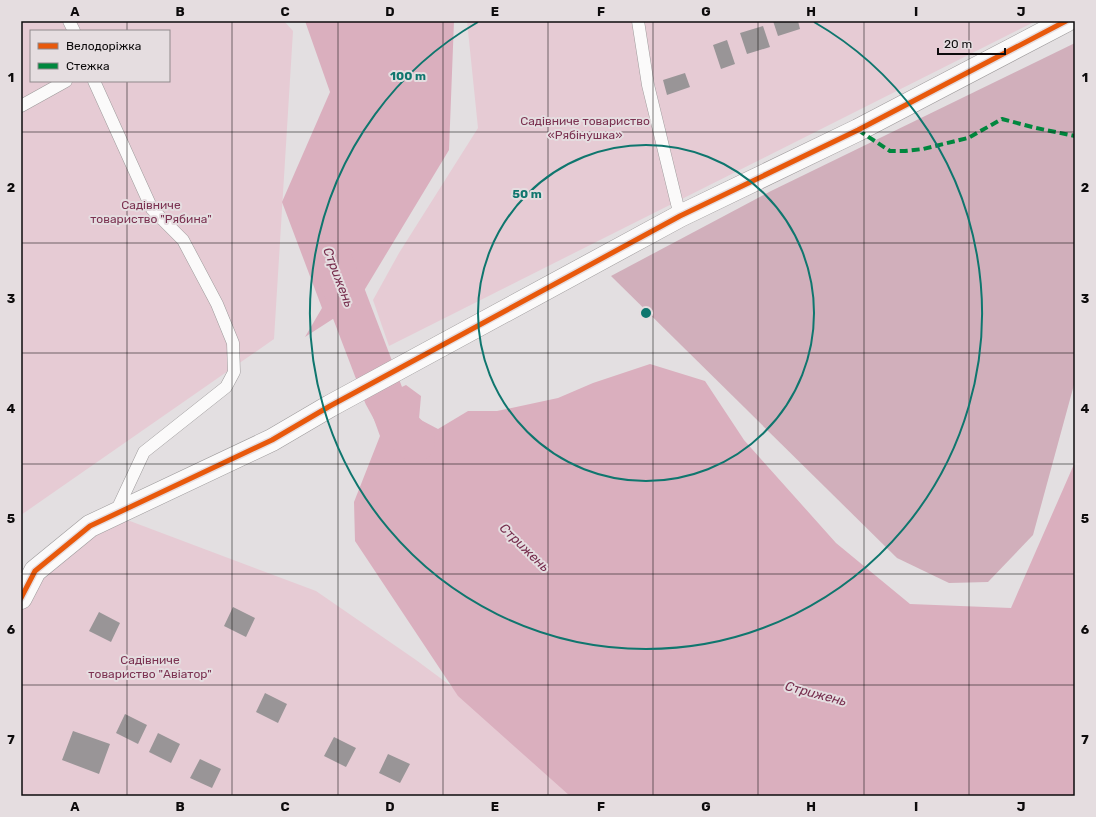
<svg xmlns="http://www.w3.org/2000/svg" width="1096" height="817" font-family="Rubik,sans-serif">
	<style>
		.green { fill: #e6cbd4; fill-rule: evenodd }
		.forest { fill: #d1afbb }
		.water { fill: #daafbe }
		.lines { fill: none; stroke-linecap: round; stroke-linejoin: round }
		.river { stroke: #daafbe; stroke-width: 40 }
		.building { fill: #999597 }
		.service-casing { stroke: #9d9a9b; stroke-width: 13 }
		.tertiary-casing { stroke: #9d9a9b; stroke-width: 23 }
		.service { stroke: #fbfafa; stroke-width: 12 }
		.tertiary { stroke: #fbfafa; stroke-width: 22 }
		.quiet { stroke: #00873e; stroke-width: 4; stroke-dasharray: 8 4; stroke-linecap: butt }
		.cycleway-casing { stroke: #e5dde0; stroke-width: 8 }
		.cycleway { stroke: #e8590c; stroke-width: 5 }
		.grid { fill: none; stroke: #0d0b0c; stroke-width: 1; stroke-opacity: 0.55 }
		.ring { fill: none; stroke: #0f766e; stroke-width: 2 }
		.labels { text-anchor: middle; stroke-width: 4; stroke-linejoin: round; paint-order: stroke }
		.park-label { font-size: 12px; fill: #7b3251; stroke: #e5dde0 }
		.water-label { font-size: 13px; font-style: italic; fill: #772e4e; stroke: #e5dde0 }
		.centre { fill: #0f766e; stroke: #e5dde0; stroke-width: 2 }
		.ring-label { font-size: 12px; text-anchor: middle; font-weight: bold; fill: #0f766e; stroke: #e5dde0; stroke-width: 4; stroke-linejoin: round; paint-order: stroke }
		.neatline { fill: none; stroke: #0d0b0c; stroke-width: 1.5 }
		.grid-label { font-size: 13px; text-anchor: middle; font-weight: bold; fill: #0d0b0c }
	</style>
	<rect width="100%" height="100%" fill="#e3dfe1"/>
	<path class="green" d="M 21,21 L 284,21 L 293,31 L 274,339 L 21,515 ZM 31,31 L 169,31 L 169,81 L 31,81 Z
		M 467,21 L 1036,21 L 389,346 L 373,300 L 399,253 L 478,128 Z
		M 114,515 L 316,591 L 416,660 L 599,796 L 21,796 L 21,598 Z"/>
	<path class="forest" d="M 1075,43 L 1075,381 L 1033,535 L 988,582 L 949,583 L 897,558 L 611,276 L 771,191 Z"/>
	<path class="water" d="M 305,21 L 454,21 L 449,150 L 356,304 L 305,337 L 322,308 L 282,202 L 330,92 Z
		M 650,364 L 705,381 L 744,440 L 836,543 L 910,604 L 1011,608 L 1075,462 L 1075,796 L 570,796 L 458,696 L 355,541 L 354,502 L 380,436 L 368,403 L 406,385 L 421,396 L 419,419 L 438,429 L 468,411 L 497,411 L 558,398 L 593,383 Z"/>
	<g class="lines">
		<path class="river" d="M 331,257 L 384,396 L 402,429 L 415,442"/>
	</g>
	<path class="building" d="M 773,21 L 798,21 L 800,29 L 778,36 Z
		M 763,26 L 770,47 L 747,54 L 740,33 Z
		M 727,40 L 735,64 L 721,69 L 713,45 Z
		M 685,73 L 690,87 L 667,95 L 663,80 Z
		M 233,607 L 255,618 L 246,637 L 224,626 Z
		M 99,612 L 120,623 L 111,642 L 89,631 Z
		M 265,693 L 287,704 L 278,723 L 256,712 Z
		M 125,714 L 147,725 L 138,744 L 116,733 Z
		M 73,731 L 110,744 L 99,774 L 62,760 Z
		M 158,733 L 180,744 L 171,763 L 149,752 Z
		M 334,737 L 356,748 L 346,767 L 324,756 Z
		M 388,754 L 410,764 L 400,783 L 379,773 Z
		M 200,759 L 221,769 L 212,788 L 190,778 Z"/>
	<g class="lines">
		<g class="service-casing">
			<path id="service" d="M 69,21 L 74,31
				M 638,21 L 648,85 L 680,216
				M 94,81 L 152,209 L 183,240 L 217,304 L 233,343 L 234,372 L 226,387 L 144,452 L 115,514
				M 21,106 L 66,81"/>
		</g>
		<g class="tertiary-casing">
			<path id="tertiary" d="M 21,598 L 35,571 L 90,526 L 272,440 L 330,406 L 680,216 L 858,130 L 1066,21"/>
		</g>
		<use href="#service" class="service"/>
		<use href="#tertiary" class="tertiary"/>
		<path class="quiet" d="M 858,130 L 890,151 L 905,151 L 923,149 L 968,138 L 1002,119 L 1036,128 L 1075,136"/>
		<g class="cycleway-casing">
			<path id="cycleway" d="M 21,598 L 35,571 L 90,526 L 272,440 L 330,406 L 680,216 L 858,130 L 1066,21"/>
		</g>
		<use href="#cycleway" class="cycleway"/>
	</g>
	<path class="grid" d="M 127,21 L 127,31M 232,21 L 232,796M 338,21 L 338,796M 443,21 L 443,796M 548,21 L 548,796M 653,21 L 653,796M 758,21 L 758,796M 864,21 L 864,796M 969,21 L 969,796M 127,81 L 127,796M 21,132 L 1075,132M 21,243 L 1075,243M 21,353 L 1075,353M 21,464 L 1075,464M 21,574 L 1075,574M 21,685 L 1075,685"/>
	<g class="ring">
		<circle cx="646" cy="313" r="168"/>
		<path d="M814 22A336 336 0 1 1 478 22"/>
	</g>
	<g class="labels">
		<g class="park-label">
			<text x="585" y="125">Садівниче товариство<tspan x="585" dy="14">«Рябінушка»</tspan></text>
			<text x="151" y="209">Садівниче<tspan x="151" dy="14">товариство "Рябина"</tspan></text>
			<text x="150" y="664">Садівниче<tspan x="150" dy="14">товариство "Авіатор"</tspan></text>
		</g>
		<g class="water-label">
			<text transform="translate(339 277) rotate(69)" y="5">Стрижень</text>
			<text transform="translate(525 547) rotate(44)" y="5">Стрижень</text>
			<text transform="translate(816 693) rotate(15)" y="5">Стрижень</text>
		</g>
	</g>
	<circle cx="646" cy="313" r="6" class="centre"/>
	<g class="ring-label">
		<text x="408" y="80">100 m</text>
		<text x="527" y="198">50 m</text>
	</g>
	<rect width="1096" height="817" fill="none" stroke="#e5dde0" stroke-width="44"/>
	<rect x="30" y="30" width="140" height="52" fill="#e5dde0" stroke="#8f898b"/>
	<rect x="38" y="43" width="20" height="6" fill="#e8590c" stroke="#8f898b"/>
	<text x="66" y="50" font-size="12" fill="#0d0b0c">Велодоріжка</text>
	<rect x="38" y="63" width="20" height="6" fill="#00873e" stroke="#8f898b"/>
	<text x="66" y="70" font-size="12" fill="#0d0b0c">Стежка</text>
	<path d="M938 48v6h67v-6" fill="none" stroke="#0d0b0c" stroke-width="2"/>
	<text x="944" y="48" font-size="12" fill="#0d0b0c" stroke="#e5dde0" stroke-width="3" paint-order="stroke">20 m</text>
	<rect x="22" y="22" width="1052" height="773" class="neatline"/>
	<g class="grid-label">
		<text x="75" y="16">A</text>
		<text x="180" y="16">B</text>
		<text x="285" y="16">C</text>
		<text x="390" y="16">D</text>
		<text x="495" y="16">E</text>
		<text x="601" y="16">F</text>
		<text x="706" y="16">G</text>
		<text x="811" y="16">H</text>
		<text x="916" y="16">I</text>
		<text x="1021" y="16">J</text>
		<text x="11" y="82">1</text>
		<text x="1085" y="82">1</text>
		<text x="11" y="192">2</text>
		<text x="1085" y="192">2</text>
		<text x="11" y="303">3</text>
		<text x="1085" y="303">3</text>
		<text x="11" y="413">4</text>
		<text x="1085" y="413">4</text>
		<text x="11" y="523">5</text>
		<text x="1085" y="523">5</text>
		<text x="11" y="634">6</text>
		<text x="1085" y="634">6</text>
		<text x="11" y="744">7</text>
		<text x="1085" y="744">7</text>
		<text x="75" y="811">A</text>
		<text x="180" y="811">B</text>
		<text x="285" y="811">C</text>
		<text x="390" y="811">D</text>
		<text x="495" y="811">E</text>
		<text x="601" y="811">F</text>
		<text x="706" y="811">G</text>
		<text x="811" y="811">H</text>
		<text x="916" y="811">I</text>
		<text x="1021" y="811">J</text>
	</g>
</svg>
